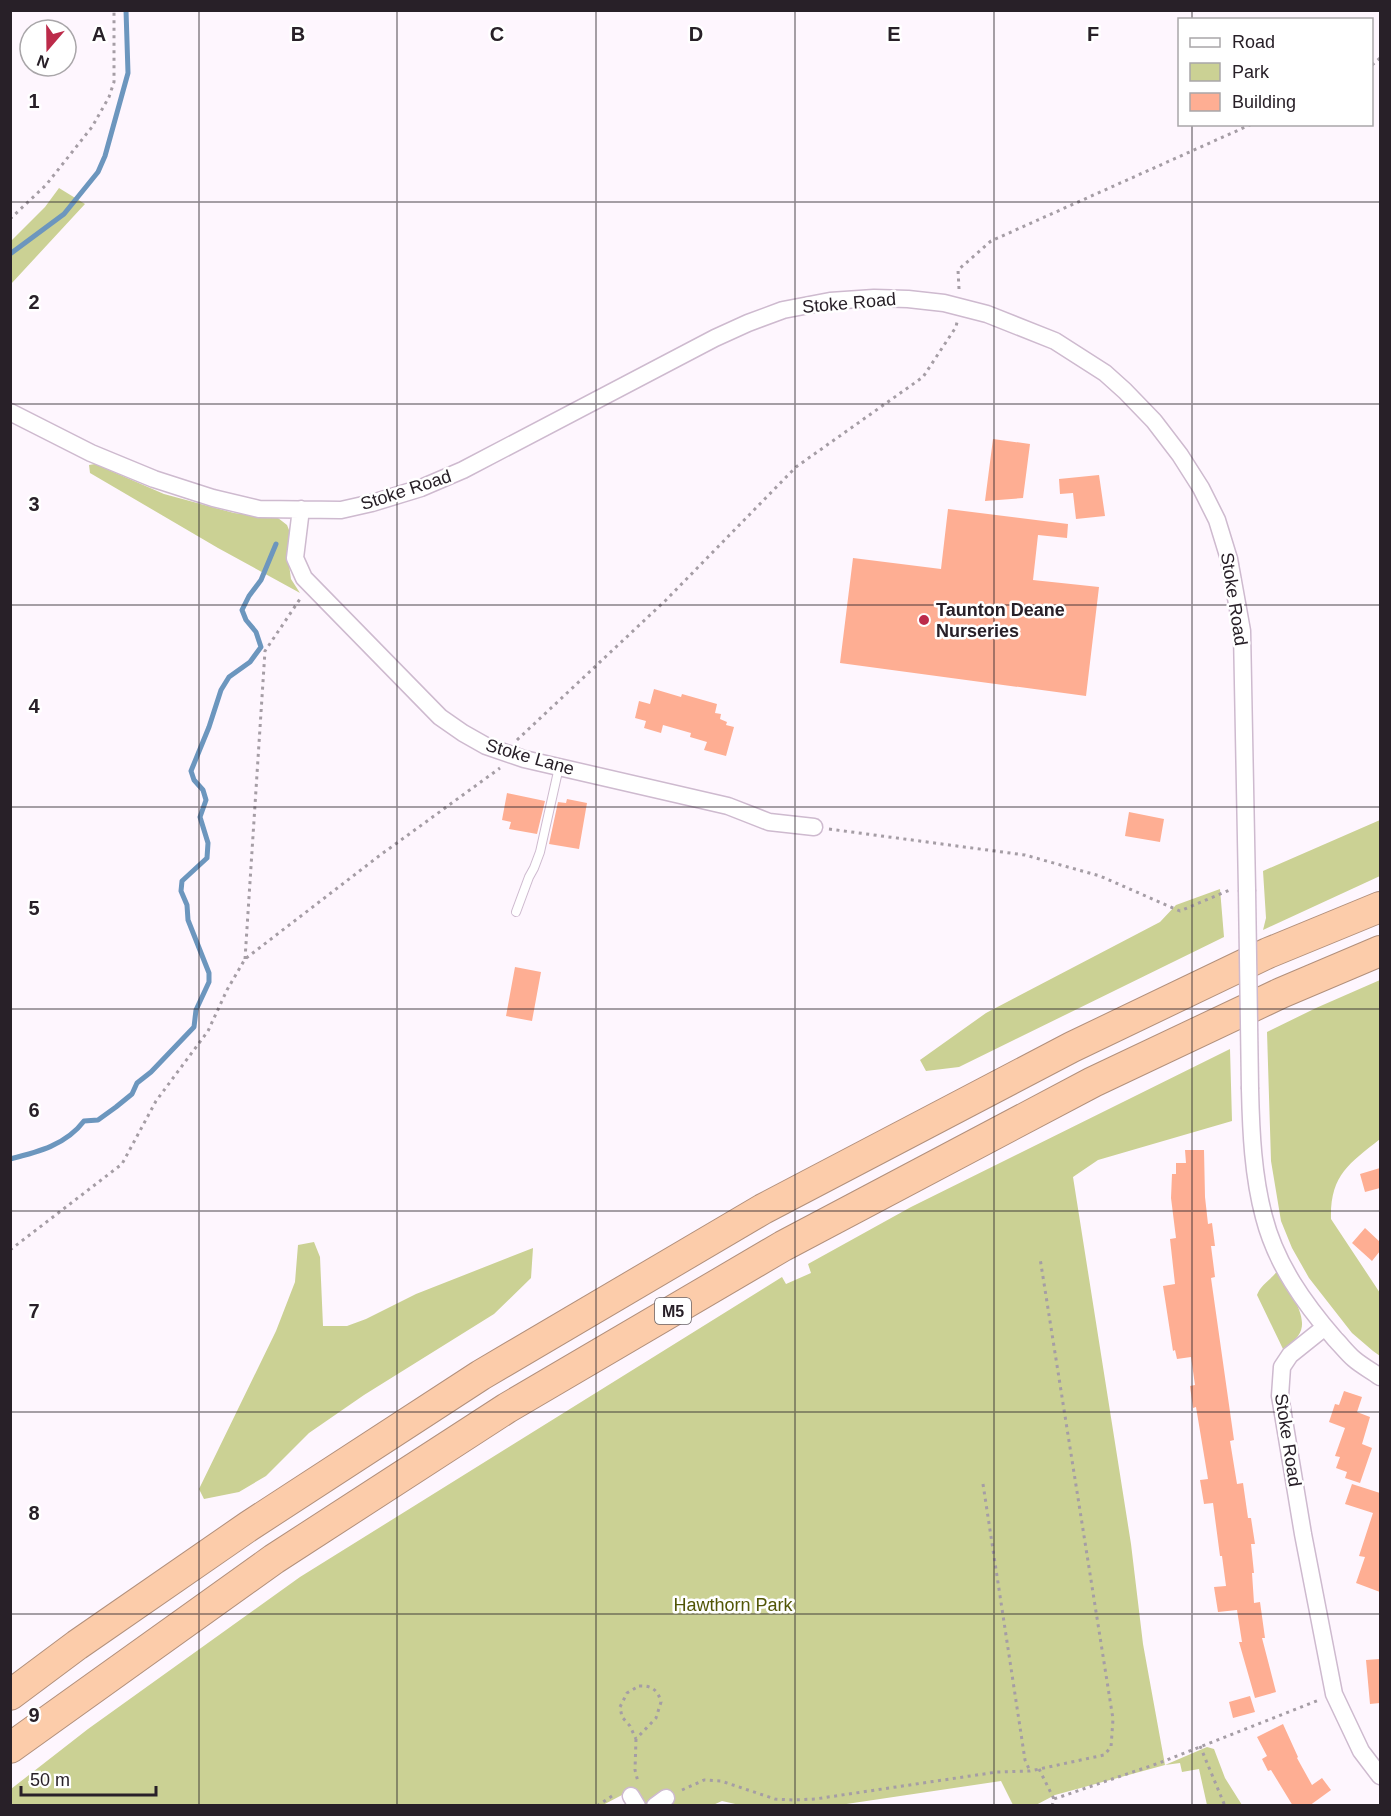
<svg xmlns="http://www.w3.org/2000/svg" width="1391" height="1816" font-family="Arial,sans-serif">
	<style>
		.green { fill: #cbd194 }
		.lines { fill: none; stroke-linecap: round; stroke-linejoin: round }
		.stream { stroke: #6c96be; stroke-width: 5 }
		.building { fill: #feae93 }
		.service-casing { stroke: #cebacf; stroke-width: 10 }
		.minor-casing { stroke: #cebacf; stroke-width: 19 }
		.motorway-casing { stroke: #b2907c; stroke-width: 32 }
		.path { stroke: #a59da5; stroke-width: 3; stroke-dasharray: 3 4.5; stroke-linecap: butt }
		.service { stroke: #fff; stroke-width: 8 }
		.minor { stroke: #fff; stroke-width: 16 }
		.motorway { stroke: #fcccaa; stroke-width: 30 }
		.minor-bridge-casing { stroke: #cebacf; stroke-width: 19; stroke-linecap: butt }
		.minor-bridge { stroke: #fff; stroke-width: 16 }
		.grid { fill: none; stroke: #282028; stroke-width: 1.5; stroke-opacity: 0.55 }
		.poi-dot { fill: #bc2b4a; stroke: #fff; stroke-width: 2 }
		.labels { text-anchor: middle; stroke-width: 5; stroke-linejoin: round; paint-order: stroke }
		.shield { fill: #fff; stroke: #686368; stroke-width: 1.5 }
		.shield-label { font-size: 16px; font-weight: bold; fill: #282028 }
		.street-label { font-size: 18px; fill: #282028; stroke: #fff }
		.poi-label { font-size: 18px; font-weight: bold; fill: #282028; stroke: #fff; text-anchor: start }
		.park-label { font-size: 18px; fill: #525607; stroke: #fff }
		.grid-label { font-size: 20px; text-anchor: middle; font-weight: bold; fill: #282028; stroke: #fff; stroke-width: 5; stroke-linejoin: round; paint-order: stroke }
	</style>
	<rect width="100%" height="100%" fill="#fef6fe"/>
	<path class="green" d="M 59,188 L 85,204 L 11,284 L 11,241 L 45,207 Z
		M 95,464 L 164,494 L 234,513 L 278,518 L 287,525 L 291,535 L 288,557 L 291,579 L 300,593 L 218,548 L 90,473 L 89,465 Z
		M 1380,820 L 1380,876 L 1263,930 L 1266,918 L 1263,871 Z
		M 1220,889 L 1224,937 L 959,1067 L 926,1071 L 920,1060 L 986,1013 L 1160,922 L 1176,905 Z
		M 1380,980 L 1380,1139 C 1349,1164 1330,1175 1331,1219 L 1380,1293 L 1380,1356 L 1373,1351 L 1352,1333 L 1309,1278 L 1292,1248 L 1281,1221 L 1271,1161 L 1267,1032 L 1316,1008 Z
		M 1230,1049 L 1232,1121 L 1098,1160 L 1073,1177 L 1131,1544 L 1143,1644 L 1165,1765 L 1207,1747 L 1214,1749 L 1225,1778 L 1242,1805 L 1207,1805 L 1199,1769 L 1182,1772 L 1180,1763 L 1165,1765 L 1055,1795 L 1034,1806 L 1013,1805 L 1001,1781 L 833,1806 L 744,1806 L 722,1801 L 713,1805 L 630,1805 L 622,1795 L 601,1806 L 11,1806 L 11,1789 L 88,1729 L 300,1577 L 782,1277 L 786,1284 L 811,1273 L 808,1264 L 911,1207 Z
		M 314,1242 L 320,1257 L 323,1326 L 347,1326 L 366,1319 L 416,1294 L 533,1248 L 531,1278 L 494,1314 L 364,1395 L 309,1433 L 266,1476 L 239,1492 L 204,1499 L 199,1489 L 276,1331 L 295,1282 L 298,1245 Z
		M 1277,1271 C 1286,1287 1312,1318 1298,1336 C 1295,1341 1288,1345 1283,1349 L 1257,1295 C 1261,1284 1271,1280 1277,1271 Z"/>
	<g class="lines">
		<path class="stream" d="M 10,254 L 64,214 L 98,172 L 105,156 L 128,73 L 126,10
			M 10,1159 C 38,1152 66,1145 84,1121 L 98,1120 L 116,1107 L 132,1094 L 137,1083 L 151,1072 L 194,1027 L 196,1010 L 209,982 L 209,973 L 188,920 L 187,905 L 181,891 L 182,881 L 207,858 L 208,843 L 200,817 L 206,800 L 203,790 L 194,780 L 191,771 L 209,727 L 221,690 L 229,677 L 250,662 L 261,647 L 256,632 L 246,620 L 242,610 L 249,596 L 261,580 L 276,544"/>
	</g>
	<path class="building" d="M 993,439 L 1030,444 L 1023,498 L 985,501 Z
		M 1099,475 L 1105,516 L 1076,519 L 1073,493 L 1060,494 L 1059,479 Z
		M 948,509 L 1068,524 L 1067,538 L 1038,535 L 1033,580 L 1099,587 L 1086,696 L 840,663 L 853,558 L 941,569 Z
		M 654,689 L 681,697 L 682,694 L 717,704 L 715,713 L 721,714 L 720,719 L 727,722 L 726,725 L 734,727 L 726,756 L 704,750 L 707,742 L 690,737 L 691,733 L 663,725 L 661,733 L 644,728 L 646,721 L 635,718 L 639,701 L 650,704 Z
		M 507,793 L 545,801 L 537,834 L 509,829 L 511,822 L 502,820 Z
		M 567,799 L 587,803 L 579,849 L 549,844 L 558,802 L 566,803 Z
		M 1129,812 L 1164,819 L 1160,842 L 1125,836 Z
		M 515,967 L 541,972 L 532,1021 L 506,1016 Z
		M 1185,1150 L 1204,1150 L 1205,1197 L 1208,1224 L 1212,1223 L 1215,1246 L 1211,1246 L 1215,1277 L 1211,1278 L 1234,1440 L 1230,1441 L 1237,1484 L 1243,1483 L 1248,1518 L 1251,1518 L 1255,1544 L 1251,1544 L 1254,1573 L 1252,1573 L 1254,1603 L 1260,1602 L 1265,1638 L 1262,1638 L 1276,1692 L 1255,1698 L 1239,1642 L 1242,1642 L 1237,1610 L 1218,1612 L 1214,1587 L 1226,1586 L 1222,1556 L 1220,1556 L 1213,1503 L 1204,1504 L 1200,1480 L 1208,1479 L 1196,1407 L 1193,1408 L 1190,1386 L 1195,1385 L 1191,1357 L 1177,1359 L 1175,1350 L 1173,1351 L 1163,1286 L 1175,1284 L 1170,1239 L 1176,1238 L 1171,1198 L 1172,1174 L 1176,1174 L 1176,1163 L 1186,1163 Z
		M 1380,1168 L 1380,1188 L 1365,1192 L 1360,1174 Z
		M 1365,1228 L 1380,1242 L 1380,1251 L 1372,1261 L 1352,1243 Z
		M 1344,1391 L 1362,1397 L 1357,1412 L 1370,1417 L 1362,1444 L 1372,1448 L 1360,1483 L 1345,1478 L 1347,1472 L 1336,1468 L 1340,1457 L 1335,1456 L 1345,1428 L 1329,1422 L 1335,1404 L 1339,1405 Z
		M 1352,1484 L 1380,1493 L 1380,1592 L 1356,1583 L 1365,1557 L 1359,1556 L 1373,1513 L 1345,1504 Z
		M 1380,1659 L 1380,1703 L 1370,1704 L 1366,1660 Z
		M 1250,1696 L 1255,1712 L 1233,1718 L 1229,1702 Z
		M 1283,1724 L 1298,1757 L 1297,1758 L 1312,1785 L 1322,1778 L 1331,1790 L 1309,1806 L 1293,1806 L 1271,1770 L 1268,1771 L 1262,1759 L 1267,1756 L 1257,1737 Z"/>
	<g class="lines">
		<g class="service-casing">
			<path id="service" d="M 516,912 L 529,877 L 534,868 L 540,852 L 559,767"/>
		</g>
		<g class="minor-casing">
			<path id="minor" d="M 10,412 L 91,453 L 154,479 L 213,498 L 259,509 L 341,510 L 372,503 L 421,488 L 463,470 L 715,338 L 748,323 L 783,310 L 830,301 L 874,298 L 908,299 L 944,303 L 987,314 L 1055,341 L 1105,373 L 1125,391 L 1154,421 L 1180,455 L 1201,488 L 1217,520 L 1229,559 L 1242,631 L 1247,890
				M 301,509 L 295,558 L 304,578 L 440,717 L 463,733 L 486,746 L 524,759 L 728,806 L 769,822 L 814,827
				M 1250,1089 C 1251,1132 1253,1176 1264,1217 C 1276,1264 1304,1303 1335,1339 C 1341,1345 1347,1353 1354,1359 C 1362,1366 1372,1371 1380,1377
				M 1325,1327 L 1290,1355 L 1282,1367 L 1280,1396 L 1303,1534 L 1334,1694 L 1361,1751 L 1380,1776
				M 631,1796 L 637,1806
				M 655,1806 L 666,1798"/>
		</g>
		<g class="motorway-casing">
			<path id="motorway" d="M 10,1695 L 77,1645 L 249,1526 L 481,1375 L 763,1209 L 1072,1047 L 1268,953 L 1380,907
				M 10,1748 L 274,1559 L 507,1408 L 783,1246 L 1093,1082 L 1281,993 L 1380,951"/>
		</g>
		<path class="path" d="M 1372,65 L 1380,58
			M 10,219 L 46,185 L 92,127 L 109,97 L 114,82 L 114,10
			M 959,289 L 958,270 L 991,241 L 1252,124
			M 517,740 L 666,600 L 796,467 L 923,377 L 956,327 L 957,322
			M 829,829 L 1025,855 L 1100,876 L 1180,911 L 1232,889
			M 245,959 L 265,651 L 300,599
			M 10,1250 L 122,1164 L 156,1101 L 208,1031 L 227,990 L 245,959 L 379,856 L 500,768
			M 983,1484 L 1025,1760 L 1030,1771
			M 639,1686 C 651,1685 658,1690 661,1702 L 656,1718 L 636,1739 L 630,1726 L 622,1717 L 620,1707 L 627,1693 Z
			M 636,1739 L 635,1770 L 638,1782
			M 1200,1746 L 1225,1806
			M 1039,1769 L 1054,1799
			M 682,1790 L 704,1780 L 721,1781 L 775,1799 L 793,1800 L 815,1799 L 997,1772 L 1030,1771 L 1104,1755 L 1111,1747 L 1113,1719 L 1040,1258
			M 597,1806 L 615,1794
			M 1052,1806 L 1054,1799 L 1159,1763 L 1319,1700"/>
		<use href="#service" class="service"/>
		<use href="#minor" class="minor"/>
		<use href="#motorway" class="motorway"/>
		<g class="minor-bridge-casing">
			<path id="minor-bridge" d="M 1247,890 L 1250,1089"/>
		</g>
		<use href="#minor-bridge" class="minor-bridge"/>
	</g>
	<path class="grid" d="M 199,10 L 199,1806M 397,10 L 397,1806M 596,10 L 596,1806M 795,10 L 795,1806M 994,10 L 994,1806M 1192,10 L 1192,20M 1192,124 L 1192,1806M 10,202 L 1380,202M 10,404 L 1380,404M 10,605 L 1380,605M 10,807 L 1380,807M 10,1009 L 1380,1009M 10,1211 L 1380,1211M 10,1412 L 1380,1412M 10,1614 L 1380,1614"/>
	<circle class="poi-dot" cx="924" cy="620" r="6"/>
	<g class="labels">
		<rect class="shield" x="655" y="1298" width="36" height="26" rx="4.5"/>
		<g class="shield-label">
			<text x="673" y="1317">M5</text>
		</g>
		<g class="street-label">
			<text transform="translate(849 303) rotate(-5)" y="6">Stoke Road</text>
			<text transform="translate(406 490) rotate(-18)" y="6">Stoke Road</text>
			<text transform="translate(1234 599) rotate(81)" y="6">Stoke Road</text>
			<text transform="translate(530 757) rotate(16)" y="6">Stoke Lane</text>
			<text transform="translate(1288 1440) rotate(81)" y="6">Stoke Road</text>
		</g>
		<g class="poi-label">
			<text x="936" y="616">Taunton Deane<tspan x="936" dy="21">Nurseries</tspan></text>
		</g>
		<g class="park-label">
			<text x="733" y="1611">Hawthorn Park</text>
		</g>
	</g>
	<g class="grid-label">
		<text x="99" y="41">A</text>
		<text x="298" y="41">B</text>
		<text x="497" y="41">C</text>
		<text x="696" y="41">D</text>
		<text x="894" y="41">E</text>
		<text x="1093" y="41">F</text>
		<text x="34" y="108">1</text>
		<text x="34" y="309">2</text>
		<text x="34" y="511">3</text>
		<text x="34" y="713">4</text>
		<text x="34" y="915">5</text>
		<text x="34" y="1117">6</text>
		<text x="34" y="1318">7</text>
		<text x="34" y="1520">8</text>
		<text x="34" y="1722">9</text>
	</g>
	<rect width="1391" height="1816" fill="none" stroke="#282028" stroke-width="24"/>
	<rect x="1178" y="18" width="195" height="108" fill="#ffffff" stroke="#a9a6a9" stroke-width="1.5"/>
	<rect x="1190" y="38" width="30" height="9" fill="#ffffff" stroke="#a9a6a9" stroke-width="1.5"/>
	<text x="1232" y="48" font-size="18" fill="#282028">Road</text>
	<rect x="1190" y="63" width="30" height="18" fill="#cbd194" stroke="#a9a6a9" stroke-width="1.5"/>
	<text x="1232" y="78" font-size="18" fill="#282028">Park</text>
	<rect x="1190" y="93" width="30" height="18" fill="#feae93" stroke="#a9a6a9" stroke-width="1.5"/>
	<text x="1232" y="108" font-size="18" fill="#282028">Building</text>
	<g transform="translate(48 48) rotate(200)"><circle r="28" fill="#ffffff" stroke="#a9a6a9" stroke-width="1.5"/>
	<path d="M0-4.5L10 22L0 15L-10 22Z" fill="#bc2b4a"/>
	<text y="-9" font-size="16" font-weight="bold" text-anchor="middle" fill="#282028">N</text>
	</g>
	<path d="M21 1786v9h135v-9" fill="none" stroke="#282028" stroke-width="3"/>
	<text x="30" y="1786" font-size="18" fill="#282028" stroke="#ffffff" stroke-width="4.5" paint-order="stroke">50 m</text>
</svg>
